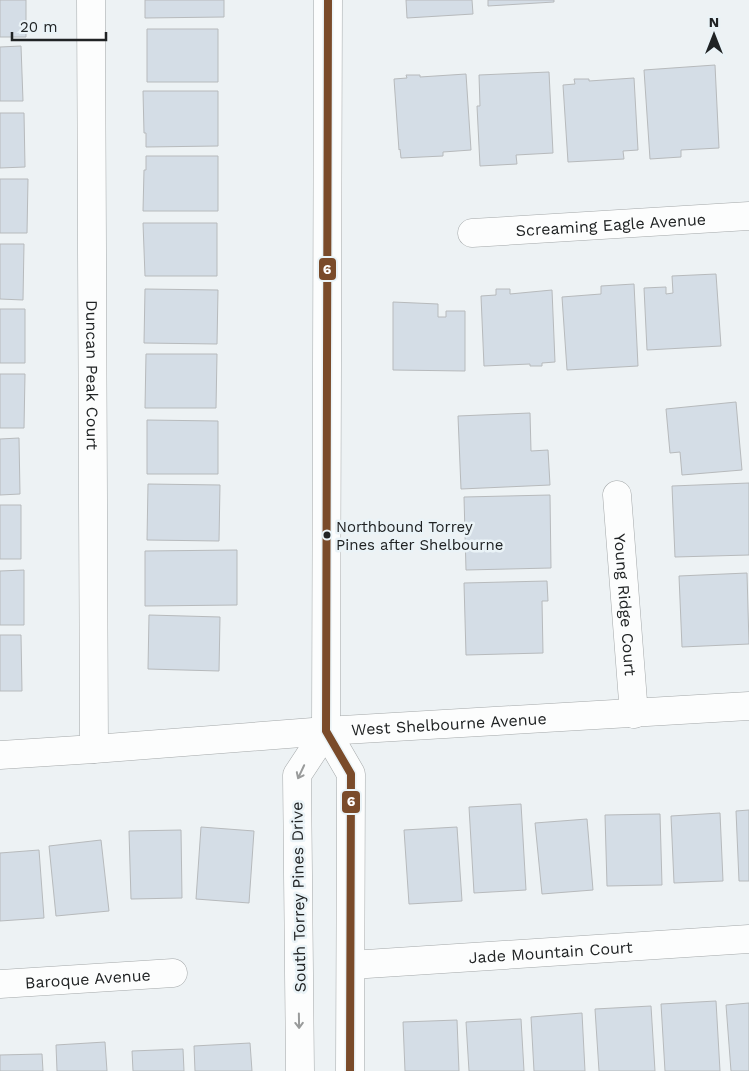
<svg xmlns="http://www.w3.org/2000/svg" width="749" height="1071" font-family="'Work Sans',sans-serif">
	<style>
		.building { fill: #d4dde6; stroke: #b7babc }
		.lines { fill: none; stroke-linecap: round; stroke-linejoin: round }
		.minor-casing { stroke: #a4a8a9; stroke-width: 29 }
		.minor { stroke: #fcfdfd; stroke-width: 28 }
		.bus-1-casing { stroke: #eaf3f7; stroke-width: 11 }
		.bus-1 { stroke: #7a4b2a; stroke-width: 8 }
		.oneway { stroke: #999b9b }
		.bus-dot { fill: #202324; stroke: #eaf3f7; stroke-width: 2 }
		.labels { text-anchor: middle; stroke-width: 5; stroke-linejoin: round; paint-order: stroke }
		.bus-label { font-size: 15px; fill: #202324; stroke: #eaf3f7; text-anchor: start }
		.street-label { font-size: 16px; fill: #202324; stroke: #eaf3f7 }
		.line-badge { stroke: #eaf3f7; stroke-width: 2 }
		.badge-label { font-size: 14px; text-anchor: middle; font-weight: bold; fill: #fff }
	</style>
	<rect width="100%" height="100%" fill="#edf2f4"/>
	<path class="building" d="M 0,0 L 26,0 L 26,37 L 0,37 Z
		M 145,0 L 224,0 L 224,17 L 145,18 Z
		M 406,0 L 472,0 L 473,14 L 407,18 Z
		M 488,0 L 554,0 L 554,2 L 488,6 Z
		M 147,29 L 218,29 L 218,82 L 147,82 Z
		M 21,46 L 23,101 L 0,101 L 0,47 Z
		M 715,65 L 719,148 L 681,150 L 681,157 L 650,159 L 644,70 Z
		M 549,72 L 553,153 L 516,155 L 517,164 L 480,166 L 477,106 L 480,106 L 479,75 Z
		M 466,74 L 471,150 L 443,152 L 443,156 L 401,158 L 400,149 L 399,150 L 394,79 L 407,78 L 406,75 L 420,75 L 420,77 Z
		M 634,78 L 638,150 L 623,151 L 624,159 L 568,162 L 563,85 L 575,84 L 574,79 L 589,79 L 589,81 Z
		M 143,91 L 218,91 L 218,146 L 146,147 L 146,133 L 144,133 Z
		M 0,113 L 24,113 L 25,167 L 0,168 Z
		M 146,156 L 218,156 L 218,211 L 143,211 L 144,170 L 146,170 Z
		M 0,179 L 28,179 L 27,233 L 0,233 Z
		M 143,223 L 217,223 L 217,276 L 145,276 Z
		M 0,244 L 24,244 L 23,300 L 0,299 Z
		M 716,274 L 721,346 L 647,350 L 644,288 L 666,287 L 666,294 L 673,293 L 672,276 Z
		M 634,284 L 638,366 L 567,370 L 562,297 L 601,294 L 601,286 Z
		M 145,289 L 218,290 L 217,344 L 144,343 Z
		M 496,289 L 510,289 L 510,294 L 552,290 L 555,362 L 542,363 L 542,366 L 530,366 L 530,364 L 484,366 L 481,296 L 496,295 Z
		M 393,302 L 438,304 L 438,317 L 446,317 L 446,311 L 465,311 L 465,371 L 393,370 Z
		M 0,309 L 25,309 L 25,363 L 0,363 Z
		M 146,354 L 217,354 L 216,408 L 145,408 Z
		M 0,374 L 25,374 L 24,428 L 0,428 Z
		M 736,402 L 742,470 L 682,475 L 680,452 L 670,453 L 666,409 Z
		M 530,413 L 531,451 L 548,450 L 550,485 L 461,489 L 458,416 Z
		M 147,420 L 218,421 L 218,474 L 147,474 Z
		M 19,438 L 20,494 L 0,495 L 0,439 Z
		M 749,483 L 749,555 L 675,557 L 672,486 Z
		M 148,484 L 220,485 L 219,541 L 147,540 Z
		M 550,495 L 551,568 L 466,570 L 464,497 Z
		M 0,505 L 21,505 L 21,559 L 0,559 Z
		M 237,550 L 237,605 L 145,606 L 145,551 Z
		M 24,570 L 24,625 L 0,625 L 0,571 Z
		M 747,573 L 749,644 L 682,647 L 679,576 Z
		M 547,581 L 548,601 L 542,601 L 543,653 L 466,655 L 464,583 Z
		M 149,615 L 220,617 L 219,671 L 148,669 Z
		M 0,635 L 21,635 L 22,691 L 0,691 Z
		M 521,804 L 526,890 L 474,893 L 469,807 Z
		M 749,810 L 749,881 L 739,881 L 736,811 Z
		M 720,813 L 723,881 L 674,883 L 671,816 Z
		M 660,814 L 662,885 L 607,886 L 605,815 Z
		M 587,819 L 593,890 L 542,894 L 535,823 Z
		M 201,827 L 254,831 L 249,903 L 196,899 Z
		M 457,827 L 462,901 L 409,904 L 404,830 Z
		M 181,830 L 182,898 L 131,899 L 129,831 Z
		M 101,840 L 109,911 L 56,916 L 49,846 Z
		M 39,850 L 44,918 L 0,921 L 0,853 Z
		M 716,1001 L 720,1071 L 665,1071 L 661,1004 Z
		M 749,1003 L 749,1071 L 731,1071 L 726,1005 Z
		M 651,1006 L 655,1071 L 599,1071 L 595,1009 Z
		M 582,1013 L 585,1071 L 534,1071 L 531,1017 Z
		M 521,1019 L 524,1071 L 469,1071 L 466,1022 Z
		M 457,1020 L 459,1071 L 405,1071 L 403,1022 Z
		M 105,1042 L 107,1071 L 57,1071 L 56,1045 Z
		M 250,1043 L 252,1071 L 195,1071 L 194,1046 Z
		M 183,1049 L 184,1071 L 133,1071 L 132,1051 Z
		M 42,1054 L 43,1071 L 0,1071 L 0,1055 Z"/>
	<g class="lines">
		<g class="minor-casing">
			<g id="minor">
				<path id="s1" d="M 91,0 L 94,749"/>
				<path d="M 328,0 L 326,731 L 351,774 L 350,1071"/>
				<path id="s2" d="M 472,233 L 749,216"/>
				<path id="s3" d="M 617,495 L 634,714"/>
				<path id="s4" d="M 0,755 L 94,749 L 326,731 L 749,706"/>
				<path id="s5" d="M 351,965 L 749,939"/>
				<path id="s6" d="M 0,984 L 173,973"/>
				<path d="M 300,1071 L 297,775 L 326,731"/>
			</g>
		</g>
		<use href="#minor" class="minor"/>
		<g class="bus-1-casing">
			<path id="bus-1" d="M 328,0 L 326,731 L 351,774 L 350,1071"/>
		</g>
		<use href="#bus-1" class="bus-1"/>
	</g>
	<defs><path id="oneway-shaft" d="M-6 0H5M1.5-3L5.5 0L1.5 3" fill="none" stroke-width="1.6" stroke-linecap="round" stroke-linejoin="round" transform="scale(1.25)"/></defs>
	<g class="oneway">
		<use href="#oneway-shaft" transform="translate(301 772) rotate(115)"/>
		<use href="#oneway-shaft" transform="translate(299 1021) rotate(89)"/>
	</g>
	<circle class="bus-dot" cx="327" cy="535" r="4.5"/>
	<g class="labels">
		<g class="bus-label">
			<text x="336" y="532">Northbound Torrey<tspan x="336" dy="18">Pines after Shelbourne</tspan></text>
		</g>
		<g class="street-label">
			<text dy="6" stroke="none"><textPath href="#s2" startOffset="139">Screaming Eagle Avenue</textPath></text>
			<text dy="6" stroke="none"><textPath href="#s1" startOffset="375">Duncan Peak Court</textPath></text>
			<text dy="6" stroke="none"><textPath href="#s3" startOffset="110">Young Ridge Court</textPath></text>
			<text dy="6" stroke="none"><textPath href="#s4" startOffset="450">West Shelbourne Avenue</textPath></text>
			<text transform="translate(298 897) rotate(-91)" y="6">South Torrey Pines Drive</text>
			<text dy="6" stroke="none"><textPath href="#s5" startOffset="200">Jade Mountain Court</textPath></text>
			<text dy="6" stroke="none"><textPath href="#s6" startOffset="88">Baroque Avenue</textPath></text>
		</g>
	</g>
	<g class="line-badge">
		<rect x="318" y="257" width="19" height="24" rx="5" fill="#7a4b2a"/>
		<rect x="341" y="790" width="20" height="24" rx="5" fill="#7a4b2a"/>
	</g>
	<g class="badge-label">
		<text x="327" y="274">6</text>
		<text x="351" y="806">6</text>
	</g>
	<g transform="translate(714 35)" stroke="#eaf3f7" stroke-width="4" paint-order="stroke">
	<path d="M0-4L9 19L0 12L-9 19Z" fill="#202324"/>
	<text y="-8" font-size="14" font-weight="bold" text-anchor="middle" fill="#202324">N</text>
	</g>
	<path d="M12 32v8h94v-8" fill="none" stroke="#202324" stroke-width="2.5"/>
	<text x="20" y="32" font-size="15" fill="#202324" stroke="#eaf3f7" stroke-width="4" paint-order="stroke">20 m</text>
</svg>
